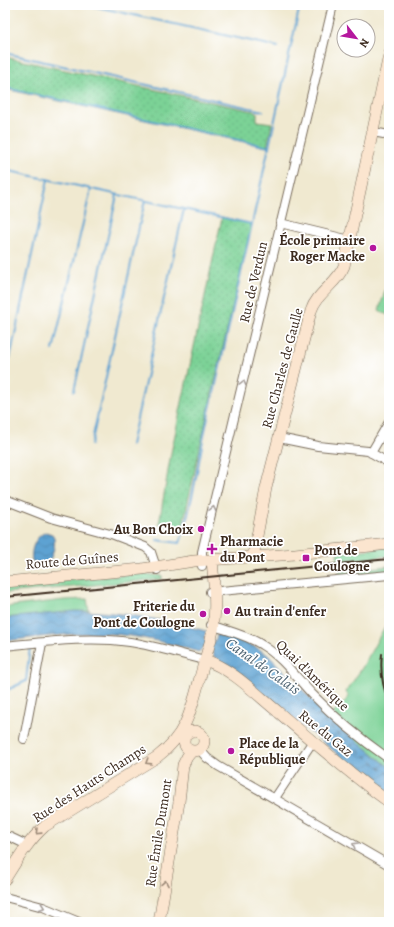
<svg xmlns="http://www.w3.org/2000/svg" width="394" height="927" font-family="Alegreya,serif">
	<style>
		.grass { fill: #7cd296; stroke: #5c7e5a }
		.garden { fill: url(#garden-dots); stroke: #5c7e5a }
		.water { fill: url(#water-waves); stroke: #4c6678 }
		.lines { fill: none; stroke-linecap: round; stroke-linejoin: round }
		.stream { stroke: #5da2d2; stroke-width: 2 }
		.ferry { stroke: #4a606f; stroke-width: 1; stroke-dasharray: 5 4; stroke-linecap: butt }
		.street-casing { stroke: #7a6d5c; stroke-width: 10 }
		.secondary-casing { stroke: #7a6d5c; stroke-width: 12 }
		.street { stroke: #fff; stroke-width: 8 }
		.secondary { stroke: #fbe5cf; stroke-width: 11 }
		.rail { stroke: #3b2a1e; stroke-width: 2 }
		.oneway { stroke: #a79f9a }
		.oneway2 { stroke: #9b8876 }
		.poi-dot { fill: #b5179e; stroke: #fff; stroke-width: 1.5 }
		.labels { text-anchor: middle; stroke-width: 3.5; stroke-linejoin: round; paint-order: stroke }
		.poi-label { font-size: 14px; font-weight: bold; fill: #3b2a1e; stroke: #fff; text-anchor: start }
		.street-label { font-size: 14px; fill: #3b2a1e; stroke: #fff }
		.water-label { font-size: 15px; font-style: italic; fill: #4a606f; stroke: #fff }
	</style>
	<defs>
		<pattern id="garden-dots" width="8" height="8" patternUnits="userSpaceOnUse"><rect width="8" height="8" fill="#7cd296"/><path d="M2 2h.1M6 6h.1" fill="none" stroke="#6cb481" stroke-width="1.8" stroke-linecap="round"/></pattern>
		<pattern id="water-waves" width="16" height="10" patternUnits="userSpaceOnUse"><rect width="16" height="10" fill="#5da2d2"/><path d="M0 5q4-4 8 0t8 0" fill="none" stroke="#4e84aa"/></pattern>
	</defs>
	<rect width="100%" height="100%" fill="#fff"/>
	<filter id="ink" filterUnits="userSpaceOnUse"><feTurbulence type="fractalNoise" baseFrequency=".025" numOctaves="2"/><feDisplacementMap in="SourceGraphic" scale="8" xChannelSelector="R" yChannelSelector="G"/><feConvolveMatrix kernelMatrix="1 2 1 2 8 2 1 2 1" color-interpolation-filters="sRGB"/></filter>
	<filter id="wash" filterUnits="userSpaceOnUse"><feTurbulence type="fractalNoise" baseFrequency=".012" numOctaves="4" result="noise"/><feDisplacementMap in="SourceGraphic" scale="16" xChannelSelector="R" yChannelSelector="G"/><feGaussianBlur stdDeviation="0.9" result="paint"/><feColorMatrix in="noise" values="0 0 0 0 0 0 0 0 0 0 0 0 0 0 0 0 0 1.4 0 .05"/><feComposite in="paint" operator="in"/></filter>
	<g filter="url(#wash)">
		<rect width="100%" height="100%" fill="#f0e9d0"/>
		<path class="grass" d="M 389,278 L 389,316 L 379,310 Z
			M 389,547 L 389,556 L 338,561 L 337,553 Z
			M 389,566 L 389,571 L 339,576 L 339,571 Z
			M 141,574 L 162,576 L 162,579 L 5,593 L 5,585 Z
			M 87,599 L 89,611 L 5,618 L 5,607 L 64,600 Z
			M 389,619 L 389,767 L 329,717 L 349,697 L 346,692 L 362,668 Z"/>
		<path class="garden" d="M 5,57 L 257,112 L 257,121 L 272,123 L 267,147 L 5,89 Z
			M 222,217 L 252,224 L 210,402 L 182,529 L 159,524 L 171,453 Z"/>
		<path class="water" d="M 46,532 C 48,533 50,533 52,534 C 58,540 52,560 46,565 L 41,564 L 32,561 C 30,550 35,536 46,532 Z
			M 75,611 C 121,611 163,620 206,631 L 204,639 L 215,641 L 217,635 L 219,634 L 245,642 L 259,649 L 268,655 L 329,717 L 389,767 L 389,796 L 234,670 L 214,657 L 212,651 L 202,648 L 199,652 C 170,644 142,636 112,634 C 77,632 40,637 5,641 L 5,618 Z"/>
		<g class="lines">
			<path class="stream" d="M 88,5 L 278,47
				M 5,53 L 263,111
				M 5,88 L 269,147
				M 5,170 L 252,224 L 214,393 C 200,442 196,494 180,543 L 157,540
				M 5,183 L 8,171
				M 252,224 L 300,5
				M 53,350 L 91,189
				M 10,358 L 48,179
				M 74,391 L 117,195
				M 91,445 L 145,200
				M 131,445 L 184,209
				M 5,691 L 26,681 L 30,647"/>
			<path class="ferry" d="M 242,650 C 244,655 261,663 266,668 C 304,707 346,741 389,774"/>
		</g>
	</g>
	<g filter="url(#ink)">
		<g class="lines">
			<g class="street-casing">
				<path id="street" d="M 373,132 L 389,135
					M 280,223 L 350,240
					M 279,438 L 318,446 L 368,451 L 389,463
					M 371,453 L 389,422
					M 5,500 L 51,518 L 114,535 L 145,547 L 151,552 L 157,570
					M 202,566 L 202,552 L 333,5
					M 210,592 L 389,575
					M 211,625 C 228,631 247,635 262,645 C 282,657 296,677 312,694 C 335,718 362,740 389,759
					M 5,646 C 46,642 89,636 130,642 C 156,646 180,654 205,660
					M 24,739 L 42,643
					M 200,750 L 207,758 L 218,766 L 389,865
					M 275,798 L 313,741
					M 5,837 L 10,837 L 27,845
					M 5,897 L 43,907 L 79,922"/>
			</g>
			<g class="secondary-casing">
				<path id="secondary" d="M 253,557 L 266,488 L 311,311 C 317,292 337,284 344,266 L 389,55
					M 5,582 L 142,569 L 194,561 L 295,554 L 389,544
					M 205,660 C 232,669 255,693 277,711 C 313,742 350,774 389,802
					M184 741a10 10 0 1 1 20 0a10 10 0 1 1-20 0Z
					M 5,879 C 17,860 28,841 45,826 L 157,757 C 192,731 193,698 205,660 C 208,647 214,634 214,621 C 216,601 214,580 212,560
					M 159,922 L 179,802 L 183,765 L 187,757 L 192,751"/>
			</g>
			<use href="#street" class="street"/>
			<use href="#secondary" class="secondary"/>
			<path class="rail" d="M 5,597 L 389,559
				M 382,654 C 380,671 382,686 389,702"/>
		</g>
		<defs><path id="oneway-chevron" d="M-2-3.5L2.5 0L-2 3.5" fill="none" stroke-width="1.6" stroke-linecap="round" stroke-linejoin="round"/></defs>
		<g class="oneway">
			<use href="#oneway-chevron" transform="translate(243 383) rotate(-76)"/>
			<use href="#oneway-chevron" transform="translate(213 509) rotate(-77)"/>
			<use href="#oneway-chevron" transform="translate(355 845) rotate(-150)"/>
			<use href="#oneway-chevron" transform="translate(42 907) rotate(19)"/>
		</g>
		<g class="oneway2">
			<use href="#oneway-chevron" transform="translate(148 762) rotate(148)"/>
			<use href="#oneway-chevron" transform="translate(38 832) rotate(136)"/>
			<use href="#oneway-chevron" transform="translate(165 883) rotate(-80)"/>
		</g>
	</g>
	<g class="poi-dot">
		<circle cx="373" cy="248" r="4"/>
		<circle cx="201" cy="529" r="4"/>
		<path d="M210 543h4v4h4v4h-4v4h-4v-4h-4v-4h4z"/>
		<rect x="302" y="554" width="8" height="8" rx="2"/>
		<circle cx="227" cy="611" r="4"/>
		<circle cx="203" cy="614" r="4"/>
		<circle cx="231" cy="751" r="4"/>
	</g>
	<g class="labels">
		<g class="poi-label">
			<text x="365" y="245" text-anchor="end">École primaire<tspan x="365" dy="16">Roger Macke</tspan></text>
			<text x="193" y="534" text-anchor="end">Au Bon Choix</text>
			<text x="220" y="546">Pharmacie<tspan x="220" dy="16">du Pont</tspan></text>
			<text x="314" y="555">Pont de<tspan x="314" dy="16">Coulogne</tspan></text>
			<text x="195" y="611" text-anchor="end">Friterie du<tspan x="195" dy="16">Pont de Coulogne</tspan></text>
			<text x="235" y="616">Au train d'enfer</text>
			<text x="239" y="748">Place de la<tspan x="239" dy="16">République</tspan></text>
		</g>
		<g class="street-label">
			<text transform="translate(253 282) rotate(-77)" y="5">Rue de Verdun</text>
			<text transform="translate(282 368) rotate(-75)" y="5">Rue Charles de Gaulle</text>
			<text transform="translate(72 560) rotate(-5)" y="5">Route de Guînes</text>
			<text transform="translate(313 675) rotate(44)" y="5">Quai d'Amérique</text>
			<text transform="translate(326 733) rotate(39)" y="5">Rue du Gaz</text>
			<text transform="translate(89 783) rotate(-33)" y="5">Rue des Hauts Champs</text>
			<text transform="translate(158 833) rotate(-81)" y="5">Rue Émile Dumont</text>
		</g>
		<g class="water-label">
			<text transform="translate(263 666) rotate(35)" y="5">Canal de Calais</text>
		</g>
	</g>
	<rect width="394" height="927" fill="none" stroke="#fff" stroke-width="20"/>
	<g transform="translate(356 38) rotate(121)"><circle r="19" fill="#ffffff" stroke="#b1aaa5"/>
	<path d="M0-3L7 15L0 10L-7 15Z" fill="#b5179e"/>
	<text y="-6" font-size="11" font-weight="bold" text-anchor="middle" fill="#3b2a1e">N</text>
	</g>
</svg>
